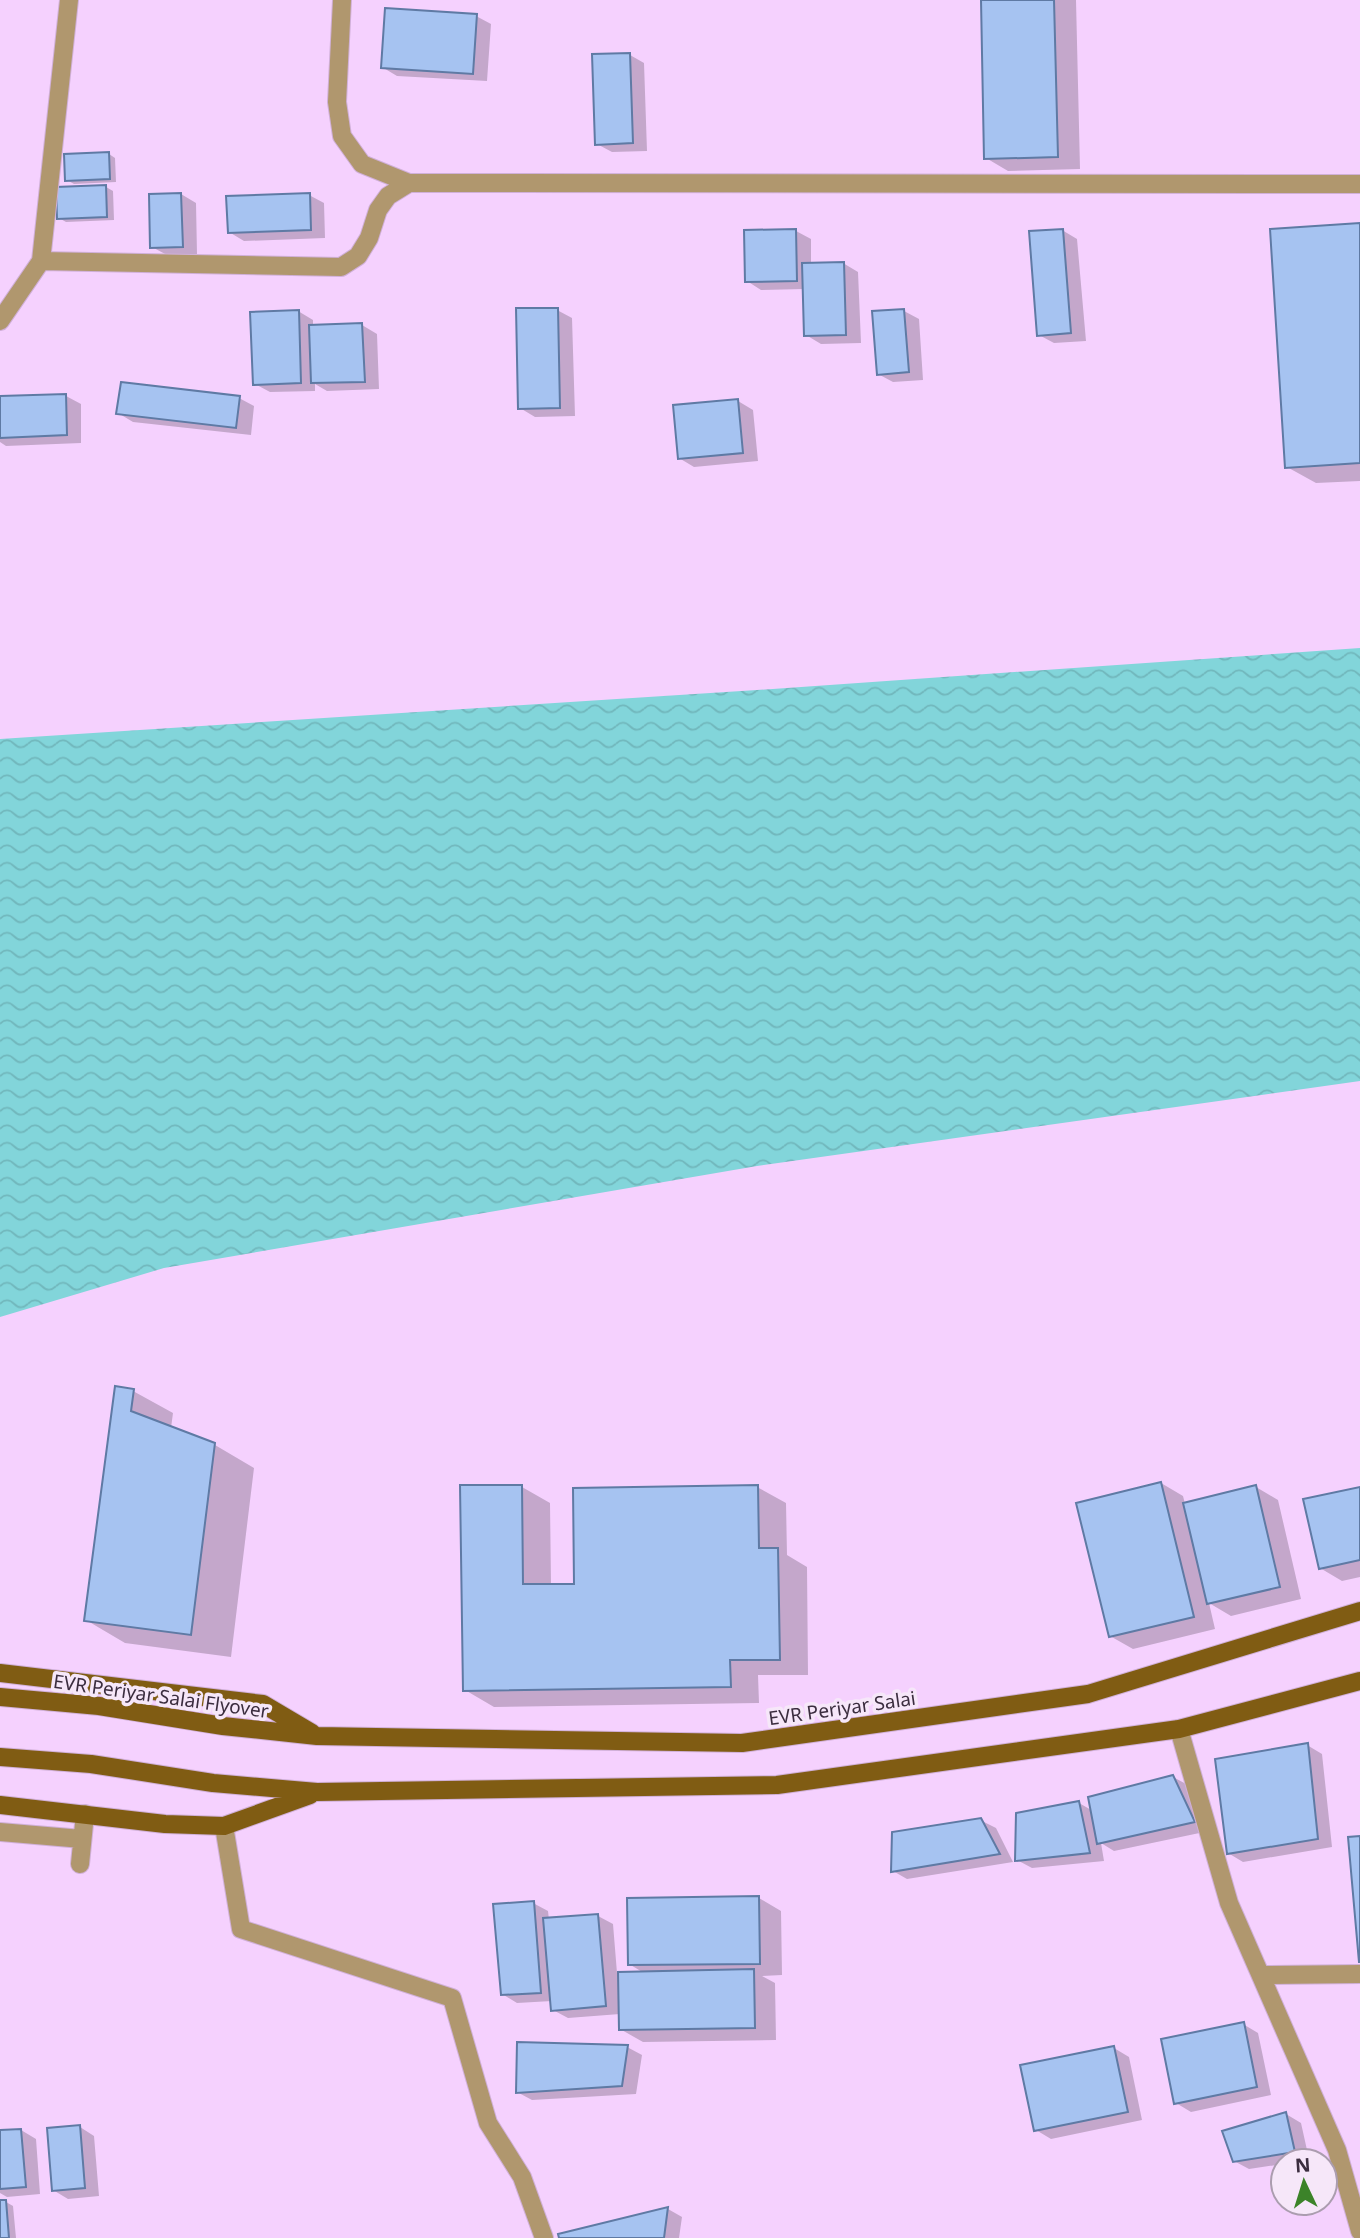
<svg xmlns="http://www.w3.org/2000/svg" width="1360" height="2238" font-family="'Noto Sans',sans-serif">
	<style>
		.water { fill: url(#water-waves) }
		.shadow { fill: #0003 }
		.building { fill: #a6c3f1; stroke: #5f7aa4; stroke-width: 2 }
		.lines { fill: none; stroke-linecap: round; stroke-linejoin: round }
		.minor-casing { stroke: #d0b0d8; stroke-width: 20 }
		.major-casing { stroke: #d0b0d8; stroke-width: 20 }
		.minor { stroke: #b0976e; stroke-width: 18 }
		.major { stroke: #805c13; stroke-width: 18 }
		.labels { text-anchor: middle; stroke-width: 7; stroke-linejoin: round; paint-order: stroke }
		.street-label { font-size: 19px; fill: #3b2d3f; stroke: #f6e7f9 }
	</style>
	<defs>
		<pattern id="water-waves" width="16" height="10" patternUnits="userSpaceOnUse" patternTransform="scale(1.75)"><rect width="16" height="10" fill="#82d5da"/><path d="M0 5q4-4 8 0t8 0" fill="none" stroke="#71b7bc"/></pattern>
	</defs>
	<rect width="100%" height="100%" fill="#f5d1fe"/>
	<path class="water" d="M 1360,648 L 1360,1081 L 757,1166 L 164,1268 L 0,1317 L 0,739 L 757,690 Z"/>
	<path class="shadow" d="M 982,0 L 1076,0 L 1080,169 L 1008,171 L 986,158 Z
		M 476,16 L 491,24 L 487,81 L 397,76 L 382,67 Z
		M 630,55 L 644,63 L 647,151 L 612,152 L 597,144 Z
		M 109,154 L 115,158 L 116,182 L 74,184 L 67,180 Z
		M 106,187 L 113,191 L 114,220 L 66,222 L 59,218 Z
		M 181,194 L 196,203 L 197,254 L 167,255 L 152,247 Z
		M 309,195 L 324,203 L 325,238 L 244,241 L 229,232 Z
		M 1360,225 L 1360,481 L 1316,483 L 1287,467 Z
		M 1062,230 L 1077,239 L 1086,341 L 1054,343 L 1039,335 Z
		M 796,231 L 811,239 L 811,265 L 843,263 L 858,272 L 861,343 L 821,344 L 806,335 L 804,289 L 761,290 L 747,281 Z
		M 557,310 L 572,318 L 575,416 L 535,417 L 520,408 Z
		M 298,311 L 313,320 L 313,327 L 362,325 L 377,334 L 379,389 L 327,391 L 315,384 L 315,391 L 270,392 L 255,384 Z
		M 904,311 L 919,319 L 923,380 L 893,382 L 878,374 Z
		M 66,396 L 81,404 L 81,443 L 6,446 L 0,442 L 0,398 Z
		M 239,398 L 254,406 L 251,435 L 133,422 L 118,413 Z
		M 738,401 L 753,410 L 758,461 L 694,467 L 679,458 Z
		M 133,1391 L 173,1413 L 171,1428 L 215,1445 L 254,1468 L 231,1657 L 125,1643 L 86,1620 Z
		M 1161,1483 L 1183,1496 L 1185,1504 L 1256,1487 L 1278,1500 L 1301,1599 L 1231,1616 L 1209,1603 L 1215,1629 L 1133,1649 L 1110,1636 Z
		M 522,1487 L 550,1503 L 551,1586 L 576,1585 L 757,1487 L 786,1503 L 787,1555 L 807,1567 L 808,1675 L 758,1675 L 759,1703 L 494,1707 L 465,1690 Z
		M 1360,1488 L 1360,1577 L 1342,1581 L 1320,1568 Z
		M 1307,1745 L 1322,1754 L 1332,1847 L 1243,1862 L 1228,1853 Z
		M 1173,1777 L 1188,1785 L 1209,1831 L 1114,1851 L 1101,1843 L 1104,1861 L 1032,1868 L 1017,1860 L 1079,1803 L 1093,1811 Z
		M 980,1820 L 996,1828 L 1013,1862 L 907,1879 L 893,1871 Z
		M 759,1898 L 781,1911 L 782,1975 L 762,1976 L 775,1983 L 776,2040 L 643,2042 L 620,2029 L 620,2014 L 568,2018 L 553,2010 L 552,2001 L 517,2003 L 502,1994 L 533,1903 L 548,1911 L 549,1920 L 598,1916 L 613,1924 L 617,1973 L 644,1973 L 629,1964 L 628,1900 Z
		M 1243,2024 L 1258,2033 L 1271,2095 L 1191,2112 L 1176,2103 Z
		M 627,2047 L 642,2055 L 636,2094 L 532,2100 L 517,2092 Z
		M 1114,2048 L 1129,2057 L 1142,2120 L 1051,2139 L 1036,2130 Z
		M 1286,2114 L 1301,2123 L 1309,2159 L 1283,2161 L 1283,2164 L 1249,2169 L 1234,2161 Z
		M 80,2127 L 94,2136 L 99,2196 L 68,2199 L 53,2190 Z
		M 21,2130 L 36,2139 L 40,2194 L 7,2197 L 0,2193 L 0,2132 Z
		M 0,2202 L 6,2202 L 13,2206 L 16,2238 L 0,2238 Z
		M 668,2209 L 682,2217 L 679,2238 L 561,2238 L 560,2235 Z"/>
	<path class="building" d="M 981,0 L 1054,0 L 1058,157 L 984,159 Z
		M 385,8 L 477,14 L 473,74 L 381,68 Z
		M 630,53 L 633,143 L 595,145 L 592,54 Z
		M 109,152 L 110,179 L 65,181 L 64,154 Z
		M 106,185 L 107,217 L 57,219 L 56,187 Z
		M 181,193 L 183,247 L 150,248 L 149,194 Z
		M 310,193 L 311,230 L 228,233 L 226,196 Z
		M 1360,223 L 1360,463 L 1285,468 L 1270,229 Z
		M 796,229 L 797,281 L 745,282 L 744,230 Z
		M 1063,229 L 1071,333 L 1037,336 L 1029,231 Z
		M 844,262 L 846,335 L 804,336 L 802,263 Z
		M 516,308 L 558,308 L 560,408 L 518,409 Z
		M 904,309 L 909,372 L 877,375 L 872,311 Z
		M 299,310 L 301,383 L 253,385 L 250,312 Z
		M 362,323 L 365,382 L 311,383 L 309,325 Z
		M 121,382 L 240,396 L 236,428 L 116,414 Z
		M 66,394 L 67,435 L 0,438 L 0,396 Z
		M 738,399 L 743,453 L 678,459 L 673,405 Z
		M 115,1386 L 134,1389 L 131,1411 L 215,1443 L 191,1635 L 84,1621 Z
		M 1161,1482 L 1194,1617 L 1109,1637 L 1076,1503 Z
		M 460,1485 L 522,1485 L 523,1584 L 574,1584 L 573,1488 L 758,1485 L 759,1548 L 778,1548 L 780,1660 L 730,1660 L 731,1687 L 463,1691 Z
		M 1256,1485 L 1280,1587 L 1207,1604 L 1183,1503 Z
		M 1360,1487 L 1360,1560 L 1319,1569 L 1303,1499 Z
		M 1308,1743 L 1318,1839 L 1227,1854 L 1215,1759 Z
		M 1173,1775 L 1195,1822 L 1097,1844 L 1088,1797 Z
		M 1079,1801 L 1090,1853 L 1015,1861 L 1016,1813 Z
		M 981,1818 L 1000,1854 L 891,1872 L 892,1832 Z
		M 1360,1836 L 1360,1962 L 1359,1962 L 1348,1837 Z
		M 759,1896 L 760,1964 L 628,1965 L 627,1898 Z
		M 534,1901 L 541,1993 L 501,1995 L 493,1904 Z
		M 598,1914 L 606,2006 L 551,2011 L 543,1918 Z
		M 754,1969 L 755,2028 L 619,2030 L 618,1972 Z
		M 1244,2022 L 1257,2087 L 1174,2104 L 1161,2039 Z
		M 517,2042 L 628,2045 L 622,2086 L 516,2093 Z
		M 1114,2046 L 1128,2112 L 1034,2131 L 1020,2065 Z
		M 1286,2112 L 1295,2152 L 1233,2162 L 1222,2131 Z
		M 80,2125 L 85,2188 L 52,2191 L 47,2128 Z
		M 21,2129 L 26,2187 L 0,2189 L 0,2130 Z
		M 0,2200 L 6,2200 L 9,2238 L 0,2238 Z
		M 668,2207 L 664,2238 L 559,2238 L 558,2234 Z"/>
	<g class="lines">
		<g class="minor-casing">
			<path id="minor" d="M 342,0 L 337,102 L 342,136 L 362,164 L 409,183 L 1360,184
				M 41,261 L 341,267 L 358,256 L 369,238 L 378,210 L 388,196 L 409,183
				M 0,321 L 41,261 L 69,0
				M 1179,1729 L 1229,1903 L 1337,2150 L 1360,2231
				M 224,1826 L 241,1929 L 452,1998 L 488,2123 L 522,2177 L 544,2238
				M 0,1832 L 82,1839
				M 80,1864 L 85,1814
				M 1261,1975 L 1360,1974"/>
		</g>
		<g class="major-casing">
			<path id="major" d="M 0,1673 L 263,1704 L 312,1733
				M 0,1697 L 99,1706 L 223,1726 L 317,1736 L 742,1743 L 1088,1694 L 1360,1611
				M 0,1757 L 91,1764 L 213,1783 L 317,1792 L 777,1785 L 1179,1729 L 1360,1681
				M 0,1805 L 165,1824 L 224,1826 L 310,1795"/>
		</g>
		<use href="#minor" class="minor"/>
		<use href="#major" class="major"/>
	</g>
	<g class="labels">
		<g class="street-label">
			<text transform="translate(161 1696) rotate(8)" y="7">EVR Periyar Salai Flyover</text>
			<text transform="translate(842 1708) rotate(-8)" y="7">EVR Periyar Salai</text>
		</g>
	</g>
	<g transform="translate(1304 2182) rotate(356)"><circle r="33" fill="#f6e7f9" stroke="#ab9daf" stroke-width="2"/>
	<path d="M0-5L12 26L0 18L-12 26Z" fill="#3c8329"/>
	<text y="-10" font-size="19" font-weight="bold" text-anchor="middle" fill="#3b2d3f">N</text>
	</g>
</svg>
